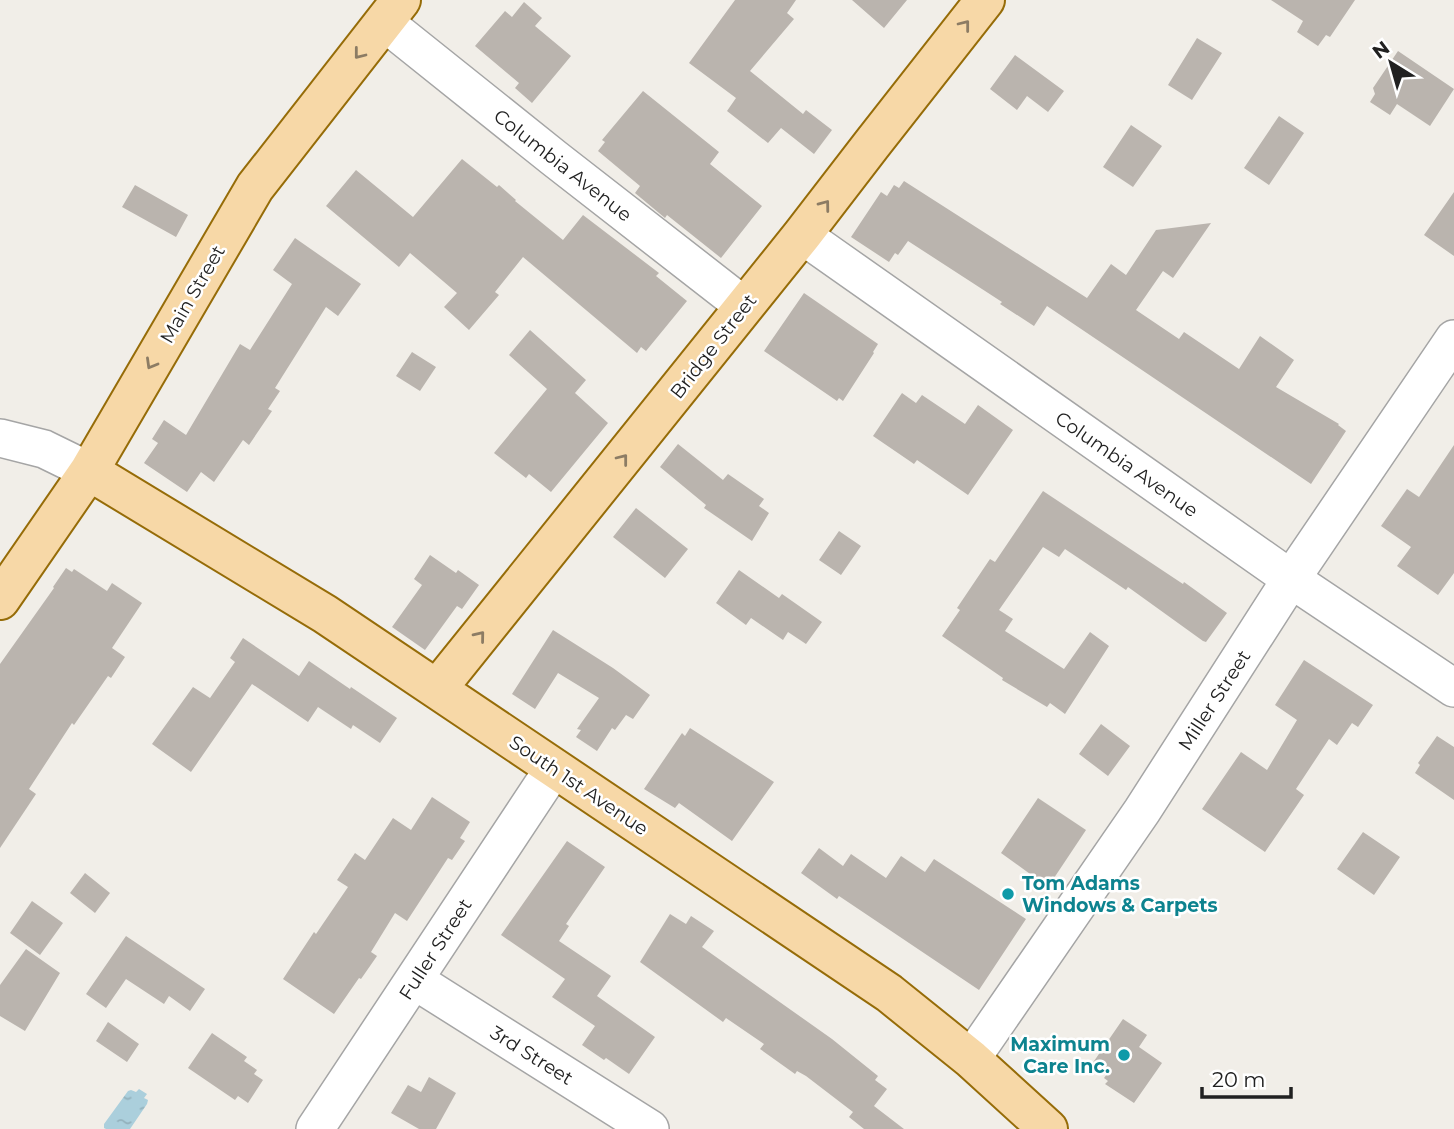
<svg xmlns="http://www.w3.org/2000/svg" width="1454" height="1129" font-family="Montserrat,sans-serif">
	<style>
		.water { fill: url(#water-ripples) }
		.building { fill: #bab4ae }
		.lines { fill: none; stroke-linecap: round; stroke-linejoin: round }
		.minor-casing { stroke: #a5a5a5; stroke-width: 40 }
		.major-casing { stroke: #966c08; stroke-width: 42 }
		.minor { stroke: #fff; stroke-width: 37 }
		.major { stroke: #f7d8a7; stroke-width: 38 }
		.oneway { stroke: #8c7c64 }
		.culture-dot { fill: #0f9aa8; stroke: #fff; stroke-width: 2.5 }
		.labels { text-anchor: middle; stroke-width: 5; stroke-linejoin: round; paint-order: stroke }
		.street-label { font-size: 19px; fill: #212121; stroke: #fff }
		.culture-label { font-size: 19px; font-weight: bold; fill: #0d838f; stroke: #fff; text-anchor: start }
	</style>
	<defs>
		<pattern id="water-ripples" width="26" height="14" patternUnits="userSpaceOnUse" patternTransform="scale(1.75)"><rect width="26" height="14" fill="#abcfdc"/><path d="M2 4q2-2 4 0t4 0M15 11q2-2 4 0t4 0" fill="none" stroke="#93b1bc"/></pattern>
	</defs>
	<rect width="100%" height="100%" fill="#f1eee8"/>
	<path class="water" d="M 139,1089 L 147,1094 L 144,1098 L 148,1100 L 147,1104 L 130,1129 L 106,1129 L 104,1128 L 104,1124 L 128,1091 L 131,1090 L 136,1092 Z"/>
	<path class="building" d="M 735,0 L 796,0 L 787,13 L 794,19 L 750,71 L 803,114 L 806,110 L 832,130 L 814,154 L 781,128 L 768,143 L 727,111 L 736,98 L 689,63 Z
		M 852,0 L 907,0 L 884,28 Z
		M 1271,0 L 1355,0 L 1330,37 L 1326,35 L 1318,46 L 1297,32 L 1303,21 Z
		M 524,2 L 542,18 L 535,26 L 571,56 L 532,103 L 515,88 L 519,83 L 475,46 L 505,11 L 512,17 Z
		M 1197,38 L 1222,53 L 1192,100 L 1168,85 Z
		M 1398,51 L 1454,89 L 1430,126 L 1397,104 L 1390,115 L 1370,102 L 1375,94 L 1373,88 Z
		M 1015,55 L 1064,91 L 1048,112 L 1027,96 L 1017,110 L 990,89 Z
		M 643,91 L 719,152 L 710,164 L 762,206 L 721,258 L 667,215 L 665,218 L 635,193 L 640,186 L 598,151 L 605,142 L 602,140 Z
		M 1279,116 L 1304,133 L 1269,185 L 1244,168 Z
		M 1131,125 L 1162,146 L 1133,187 L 1103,167 Z
		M 462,159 L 497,187 L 499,185 L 516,200 L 515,201 L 563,240 L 583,215 L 659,273 L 656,276 L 687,301 L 646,351 L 641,347 L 637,353 L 523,257 L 495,292 L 499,295 L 469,330 L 444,307 L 457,293 L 410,253 L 399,267 L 326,206 L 356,170 L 413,217 Z
		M 904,181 L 1087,298 L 1111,264 L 1126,275 L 1156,230 L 1211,223 L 1173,278 L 1163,271 L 1136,310 L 1179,339 L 1184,332 L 1239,369 L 1260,336 L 1294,360 L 1276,387 L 1339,424 L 1338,425 L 1346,431 L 1311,484 L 1047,306 L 1034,326 L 1000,304 L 1002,302 L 908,241 L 898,255 L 895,253 L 889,262 L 851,237 L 881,192 L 887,196 L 894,185 L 899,188 Z
		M 135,185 L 188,215 L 176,237 L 122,207 Z
		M 1454,192 L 1454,256 L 1424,235 Z
		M 295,238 L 361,284 L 338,316 L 326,307 L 275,388 L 280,391 L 268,409 L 272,411 L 249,445 L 243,440 L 214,482 L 201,472 L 187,492 L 144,463 L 158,443 L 152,439 L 164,420 L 186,435 L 240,344 L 250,350 L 292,284 L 273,270 Z
		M 804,293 L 878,344 L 873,352 L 874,353 L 843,401 L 839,398 L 837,401 L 764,351 Z
		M 530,330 L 586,380 L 575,393 L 608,423 L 551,492 L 529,474 L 526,478 L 494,453 L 547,389 L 509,355 Z
		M 412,352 L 436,367 L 420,391 L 396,376 Z
		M 902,393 L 916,403 L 922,395 L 965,424 L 978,405 L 1013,430 L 968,495 L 917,460 L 914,464 L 873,436 Z
		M 678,444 L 723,480 L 728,474 L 764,499 L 759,506 L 769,513 L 752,541 L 704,508 L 706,505 L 660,467 Z
		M 1454,445 L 1454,573 L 1438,595 L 1397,566 L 1411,547 L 1381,526 L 1407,489 L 1419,497 Z
		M 1043,491 L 1183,584 L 1184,582 L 1227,613 L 1206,642 L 1203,641 L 1128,587 L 1126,590 L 1065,549 L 1059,557 L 1043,547 L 999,610 L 1013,619 L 1005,631 L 1064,669 L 1090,632 L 1109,646 L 1065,714 L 1050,703 L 1047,707 L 1002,680 L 1003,678 L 942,636 L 960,610 L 957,608 L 990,559 L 995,562 Z
		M 636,508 L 688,549 L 665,578 L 613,537 Z
		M 839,531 L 861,546 L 841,575 L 819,560 Z
		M 430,555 L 456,573 L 458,570 L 479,585 L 462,609 L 457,606 L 425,650 L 392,627 L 422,585 L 414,579 Z
		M 66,568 L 72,572 L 74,569 L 107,591 L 112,583 L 142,603 L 112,648 L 125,657 L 111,678 L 108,676 L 74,725 L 72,723 L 29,789 L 36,794 L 0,848 L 0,664 L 54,588 L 53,587 Z
		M 739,570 L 779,598 L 782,594 L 822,622 L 806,644 L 788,632 L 783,640 L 751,618 L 746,625 L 716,603 Z
		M 553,630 L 613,668 L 650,695 L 633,719 L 626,715 L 615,730 L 612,728 L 597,751 L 576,737 L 581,730 L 577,729 L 599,698 L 558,673 L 535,709 L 512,694 Z
		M 243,638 L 299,676 L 309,661 L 350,689 L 351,687 L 397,718 L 380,743 L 353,725 L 351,729 L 318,707 L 308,722 L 252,684 L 191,772 L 152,744 L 193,687 L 210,698 L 235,662 L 230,658 Z
		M 1304,660 L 1373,705 L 1358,727 L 1352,723 L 1337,745 L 1329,739 L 1296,789 L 1304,795 L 1265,852 L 1202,809 L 1241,752 L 1267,770 L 1297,720 L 1275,705 Z
		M 1101,724 L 1130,746 L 1108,776 L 1079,754 Z
		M 690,728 L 774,782 L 732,841 L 679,803 L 675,808 L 644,789 L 682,733 L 685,736 Z
		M 1437,736 L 1454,747 L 1454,800 L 1415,773 L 1420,765 L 1418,763 Z
		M 432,797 L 470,822 L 460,838 L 465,841 L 452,860 L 448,858 L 407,921 L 395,913 L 371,952 L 377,956 L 361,979 L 359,978 L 334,1014 L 283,979 L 314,932 L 316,934 L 348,887 L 337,880 L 355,853 L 365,860 L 393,818 L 411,830 Z
		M 1038,798 L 1086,830 L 1048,887 L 1001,853 Z
		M 1363,832 L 1400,857 L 1374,895 L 1337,869 Z
		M 567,841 L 605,867 L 566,924 L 569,926 L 559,941 L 611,976 L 597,996 L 655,1037 L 629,1074 L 606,1058 L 604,1060 L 582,1045 L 595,1026 L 552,997 L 565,979 L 501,935 Z
		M 819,848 L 843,866 L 851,854 L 886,878 L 901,856 L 925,872 L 934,859 L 1026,919 L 979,990 L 839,896 L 837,899 L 801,873 Z
		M 85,873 L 110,893 L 95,913 L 70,893 Z
		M 32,901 L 63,923 L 40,955 L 10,933 Z
		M 670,914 L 686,924 L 691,916 L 714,931 L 702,947 L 832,1039 L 878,1076 L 875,1080 L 887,1089 L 874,1106 L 904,1129 L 864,1129 L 849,1117 L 853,1112 L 806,1076 L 797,1071 L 795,1074 L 760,1049 L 764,1044 L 726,1018 L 723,1022 L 640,962 Z
		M 126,936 L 205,989 L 190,1011 L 169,996 L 164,1004 L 126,979 L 106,1008 L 86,994 Z
		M 26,949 L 60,973 L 25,1031 L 0,1016 L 0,985 Z
		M 1123,1019 L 1147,1035 L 1139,1047 L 1162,1063 L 1134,1103 L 1105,1084 L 1108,1081 L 1104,1078 L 1107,1074 L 1092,1064 Z
		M 108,1022 L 139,1044 L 127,1062 L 96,1041 Z
		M 212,1033 L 247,1057 L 244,1061 L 257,1070 L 254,1074 L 263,1080 L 248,1103 L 238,1096 L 235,1100 L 188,1068 Z
		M 429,1077 L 456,1093 L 436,1129 L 419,1129 L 391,1113 L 408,1085 L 421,1092 Z"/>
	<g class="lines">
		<g class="minor-casing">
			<path id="minor" d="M 384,22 L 554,158 L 744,306
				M 802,235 L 1291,579 L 1454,688
				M 0,438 L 44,449 L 89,471
				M 414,980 L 650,1129
				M 971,1059 L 1142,811 L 1291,579 L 1454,339
				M 315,1129 L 554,768"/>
		</g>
		<g class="major-casing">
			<path id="major" d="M 89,471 L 325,614 L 889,993 L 971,1059 L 1048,1129
				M 0,600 L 89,471 L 255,187 L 401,0
				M 437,689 L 802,235 L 872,144 L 985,0"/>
		</g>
		<use href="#minor" class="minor"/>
		<use href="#major" class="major"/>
	</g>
	<defs><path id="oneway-chevron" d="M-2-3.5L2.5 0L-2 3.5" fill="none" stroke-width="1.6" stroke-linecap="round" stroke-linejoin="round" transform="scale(1.75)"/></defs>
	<g class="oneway">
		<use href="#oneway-chevron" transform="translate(965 25) rotate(-52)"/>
		<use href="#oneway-chevron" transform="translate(359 54) rotate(128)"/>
		<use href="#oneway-chevron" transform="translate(825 205) rotate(-53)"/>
		<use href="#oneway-chevron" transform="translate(151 364) rotate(120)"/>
		<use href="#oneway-chevron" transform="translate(623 459) rotate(-52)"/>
		<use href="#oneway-chevron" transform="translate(480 636) rotate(-51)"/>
	</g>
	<g class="culture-dot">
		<circle cx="1008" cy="894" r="7"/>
		<circle cx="1124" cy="1055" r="7"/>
	</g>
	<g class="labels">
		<g class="street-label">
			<text transform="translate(563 165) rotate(38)" y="7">Columbia Avenue</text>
			<text transform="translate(192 294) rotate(-60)" y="7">Main Street</text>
			<text transform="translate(713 346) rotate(-52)" y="7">Bridge Street</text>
			<text transform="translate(1127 464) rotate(35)" y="7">Columbia Avenue</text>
			<text transform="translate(1214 700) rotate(-57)" y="7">Miller Street</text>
			<text transform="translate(579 785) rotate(34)" y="7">South 1st Avenue</text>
			<text transform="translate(435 949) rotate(-57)" y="7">Fuller Street</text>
			<text transform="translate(532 1055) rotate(32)" y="7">3rd Street</text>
		</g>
		<g class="culture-label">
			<text x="1022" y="890">Tom Adams<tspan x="1022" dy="22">Windows &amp; Carpets</tspan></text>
			<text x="1110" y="1051" text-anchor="end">Maximum<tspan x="1110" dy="22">Care Inc.</tspan></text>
		</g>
	</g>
	<g transform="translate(1391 63) rotate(323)" stroke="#ffffff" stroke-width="5" paint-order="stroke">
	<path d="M0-5L12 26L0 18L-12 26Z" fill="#212121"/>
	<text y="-10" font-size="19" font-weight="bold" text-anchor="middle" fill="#212121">N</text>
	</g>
	<path d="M1202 1087v10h89v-10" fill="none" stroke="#212121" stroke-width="3.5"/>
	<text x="1212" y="1087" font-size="21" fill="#212121" stroke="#ffffff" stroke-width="5" paint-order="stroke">20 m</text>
</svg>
